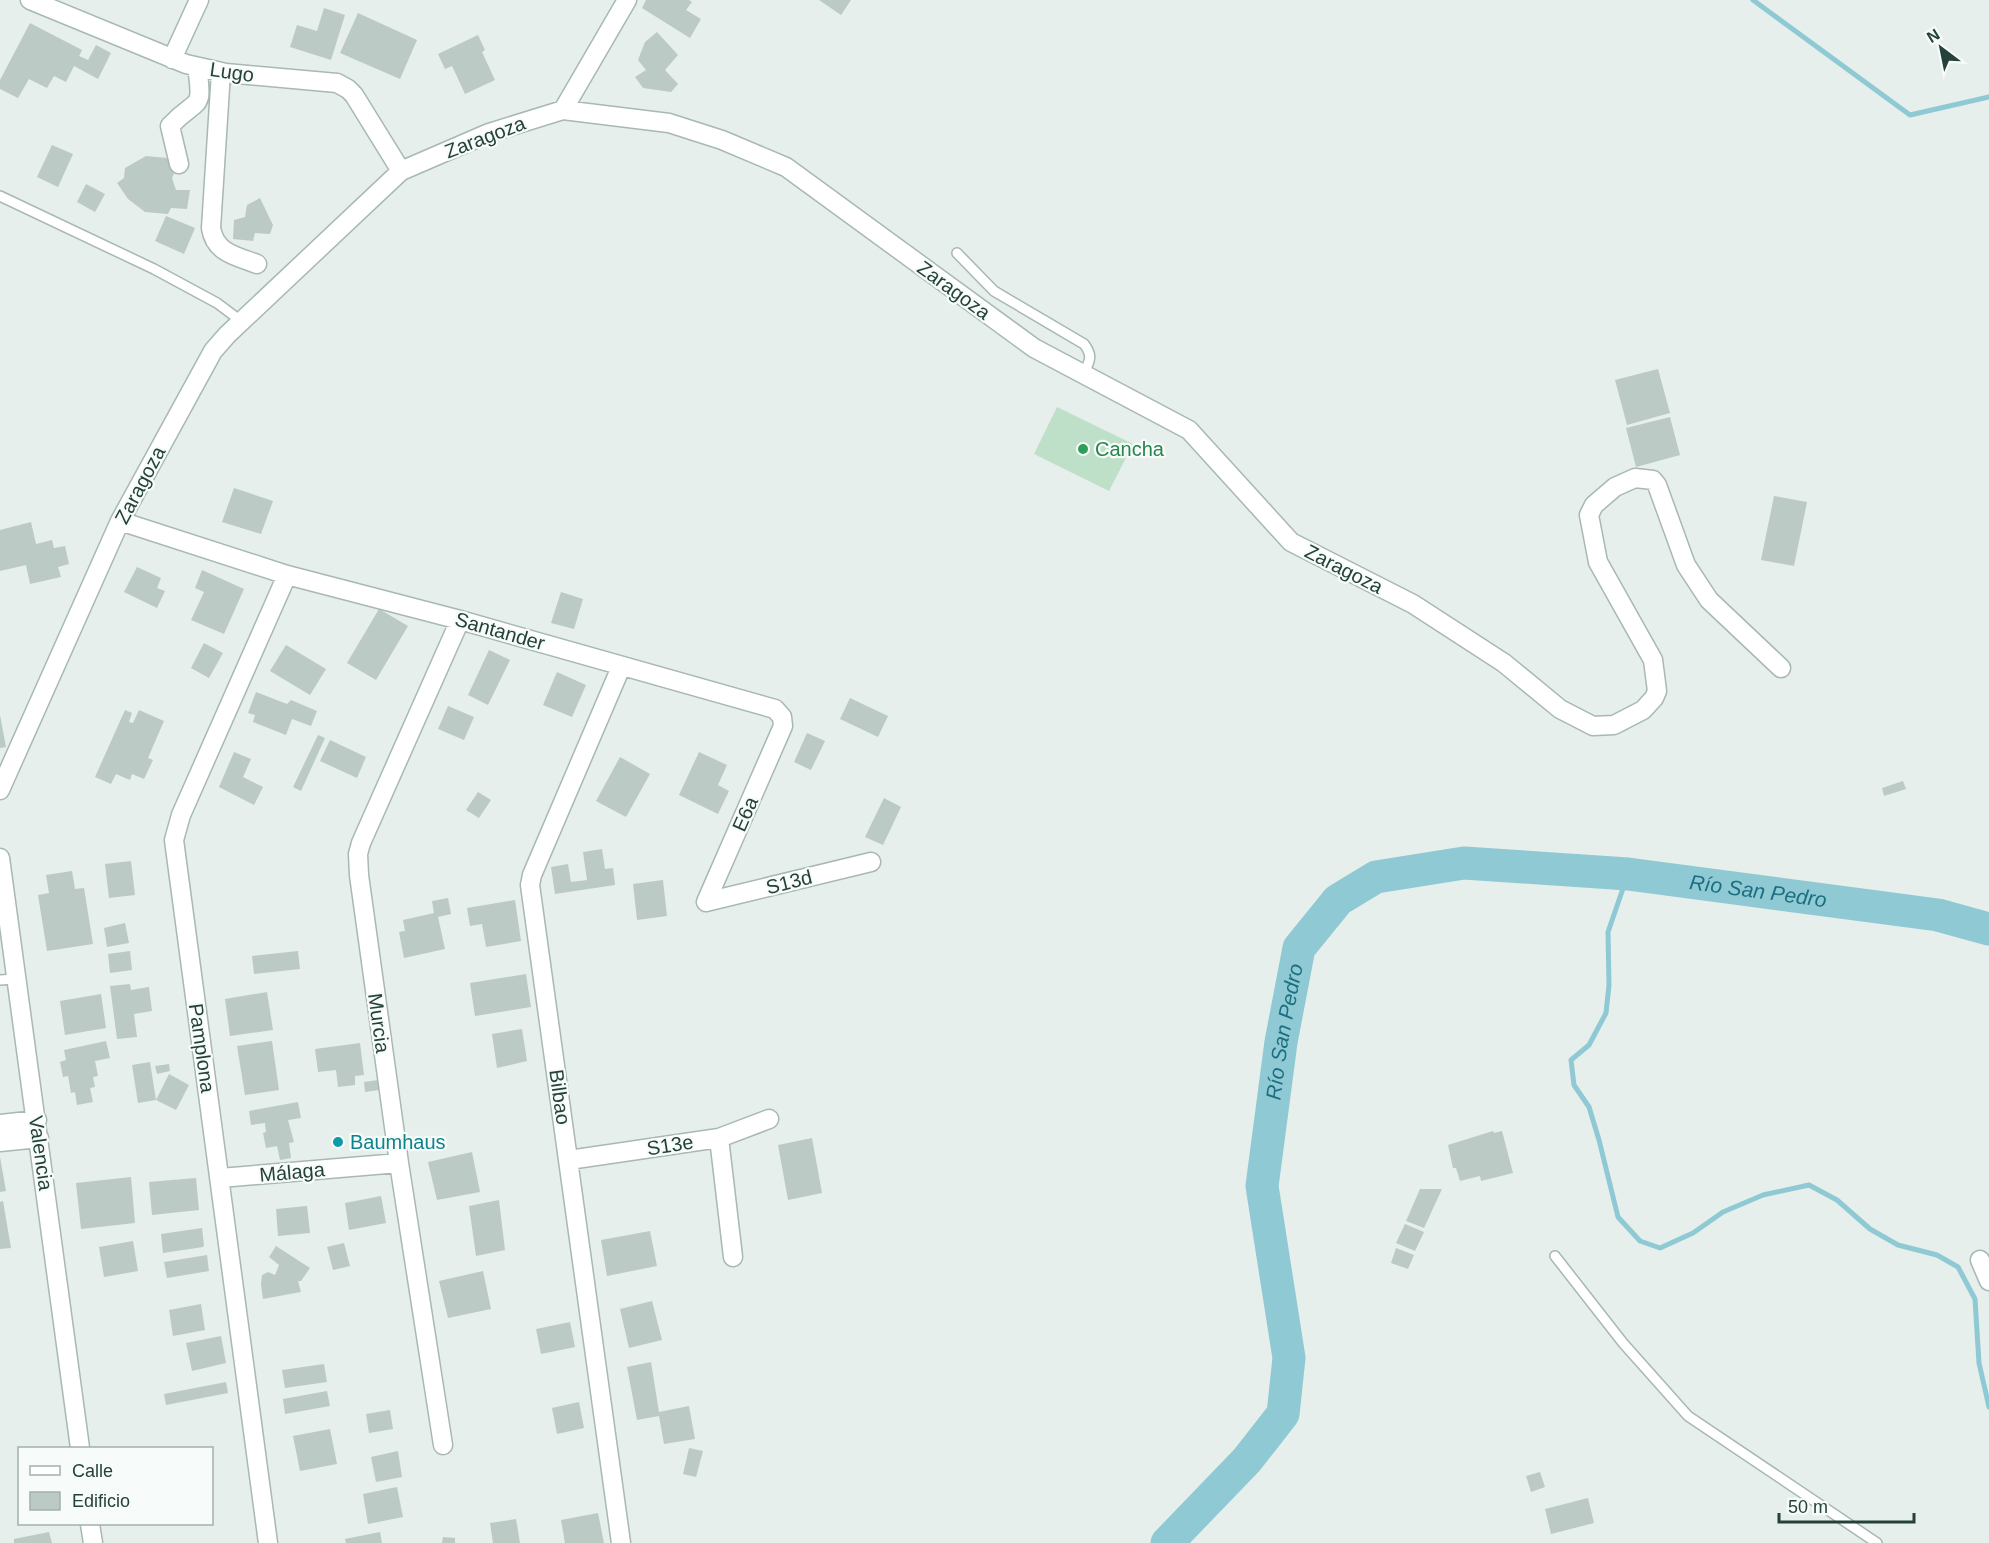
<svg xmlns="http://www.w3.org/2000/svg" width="1989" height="1543" font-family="Helvetica,sans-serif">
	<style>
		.green { fill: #bfe0c8 }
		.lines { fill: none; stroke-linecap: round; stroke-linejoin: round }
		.stream { stroke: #8ec9d4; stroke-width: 5 }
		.river { stroke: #8ec9d4; stroke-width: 33 }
		.building { fill: #bbcac4 }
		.service-casing { stroke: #a8b8b2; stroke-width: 12 }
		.minor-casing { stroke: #a8b8b2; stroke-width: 21 }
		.service { stroke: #fff; stroke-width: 9 }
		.minor { stroke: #fff; stroke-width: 18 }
		.leisure-dot { fill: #2e9e5b; stroke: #f7fbf9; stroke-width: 2 }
		.culture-dot { fill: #0f9aa8; stroke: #f7fbf9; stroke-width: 2 }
		.labels { text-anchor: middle; stroke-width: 4.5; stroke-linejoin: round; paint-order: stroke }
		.street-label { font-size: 20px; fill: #24423a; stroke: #f7fbf9 }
		.leisure-label { font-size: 20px; fill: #27864d; stroke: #f7fbf9; text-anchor: start }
		.culture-label { font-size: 20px; fill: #0d838f; stroke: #f7fbf9; text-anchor: start }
		.water-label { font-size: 21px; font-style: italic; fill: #1c6f80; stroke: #f7fbf9 }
	</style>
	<rect width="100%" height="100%" fill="#e6efeb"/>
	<path class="green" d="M 1057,407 L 1133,444 L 1109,491 L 1034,454 Z"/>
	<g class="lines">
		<path class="stream" d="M 1753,0 L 1910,115 L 1989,97
			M 1628,874 L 1608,932 L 1609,985 L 1606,1013 L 1589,1045 L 1571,1060 L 1574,1085 L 1589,1107 L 1599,1140 L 1618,1217 L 1640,1241 L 1660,1248 L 1693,1233 L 1723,1212 L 1763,1195 L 1809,1185 L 1837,1200 L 1870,1229 L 1898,1245 L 1937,1255 L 1958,1267 L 1975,1299 L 1979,1363 L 1989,1407"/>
		<path class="river" id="s1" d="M 1167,1543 L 1247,1460 L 1283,1414 L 1289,1358 L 1262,1186 L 1281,1042 L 1299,948 L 1338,900 L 1376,877 L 1464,863 L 1628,874 L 1938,915 L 1989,929"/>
	</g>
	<path class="building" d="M 646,0 L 689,0 L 692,2 L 686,10 L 701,19 L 690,38 L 642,8 Z
		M 819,0 L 851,0 L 841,15 Z
		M 324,8 L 345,15 L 331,60 L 290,47 L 297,25 L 317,31 Z
		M 358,13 L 417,40 L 400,79 L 340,53 Z
		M 30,23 L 82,50 L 79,56 L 88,60 L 96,45 L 111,53 L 98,79 L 74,66 L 66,82 L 54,76 L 47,88 L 29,79 L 18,98 L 0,89 L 0,80 Z
		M 657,32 L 678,55 L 665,70 L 678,84 L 671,92 L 643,88 L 635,77 L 646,70 L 638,60 L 645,42 Z
		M 478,35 L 485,50 L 482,52 L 495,80 L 465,94 L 452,66 L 445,69 L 438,54 Z
		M 52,145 L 73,154 L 58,187 L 37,177 Z
		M 146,156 L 167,158 L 175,171 L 172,178 L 176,190 L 190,190 L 187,209 L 171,208 L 168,214 L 145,212 L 128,199 L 117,183 L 124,178 L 125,168 Z
		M 86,184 L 105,194 L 95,212 L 77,202 Z
		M 260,198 L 273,225 L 270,234 L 255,233 L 253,241 L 233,239 L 234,220 L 245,217 L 247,205 Z
		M 166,216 L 195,228 L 184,254 L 155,241 Z
		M 1658,369 L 1670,413 L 1627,425 L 1615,380 Z
		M 1670,417 L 1680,455 L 1636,467 L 1626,428 Z
		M 234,488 L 273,501 L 261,534 L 222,522 Z
		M 1774,496 L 1807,502 L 1794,566 L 1761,560 Z
		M 31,522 L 36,544 L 52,540 L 54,548 L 65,546 L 69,564 L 58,567 L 61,577 L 30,584 L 26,565 L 0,571 L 0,530 Z
		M 137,567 L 161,578 L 157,588 L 165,591 L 157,608 L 124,592 Z
		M 202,570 L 244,589 L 224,634 L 191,620 L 204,592 L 195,588 Z
		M 561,592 L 583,599 L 574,629 L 551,623 Z
		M 379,609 L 408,626 L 376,680 L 347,663 Z
		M 204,643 L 223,653 L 209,678 L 191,668 Z
		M 286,645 L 326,669 L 310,695 L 270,671 Z
		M 489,650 L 510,660 L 488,705 L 468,695 Z
		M 557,672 L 586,685 L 572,717 L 543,705 Z
		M 256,692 L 287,704 L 291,700 L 317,711 L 311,726 L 292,719 L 286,735 L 253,722 L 255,715 L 248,713 Z
		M 850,698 L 888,716 L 878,737 L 840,719 Z
		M 448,706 L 474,717 L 464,740 L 438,729 Z
		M 125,710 L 132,713 L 129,722 L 133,723 L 139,710 L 164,721 L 148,758 L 153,760 L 144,779 L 132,774 L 130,780 L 116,774 L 111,784 L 95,777 Z
		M 0,715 L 6,747 L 0,748 Z
		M 807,733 L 825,741 L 811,770 L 794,762 Z
		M 318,735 L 325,738 L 301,791 L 293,787 Z
		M 330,740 L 366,757 L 357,778 L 320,761 Z
		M 234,752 L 251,759 L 243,777 L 263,787 L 254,805 L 219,787 Z
		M 699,752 L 727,765 L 718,785 L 729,791 L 718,814 L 679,795 Z
		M 620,757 L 650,774 L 626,817 L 596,801 Z
		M 1903,781 L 1906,789 L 1884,796 L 1882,788 Z
		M 478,792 L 491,800 L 479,818 L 466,810 Z
		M 884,798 L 901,807 L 883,845 L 865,837 Z
		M 602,849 L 605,869 L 613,868 L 615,885 L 555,894 L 551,867 L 568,864 L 571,882 L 587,880 L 583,852 Z
		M 131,861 L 135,895 L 109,898 L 105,864 Z
		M 72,871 L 75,889 L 84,888 L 93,944 L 47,951 L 38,895 L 49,893 L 46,875 Z
		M 663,880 L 667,916 L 637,920 L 633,884 Z
		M 448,898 L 451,914 L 438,917 L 445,949 L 404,958 L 399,932 L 405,931 L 403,920 L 434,913 L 432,901 Z
		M 515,900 L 521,941 L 486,947 L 482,924 L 470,926 L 467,908 Z
		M 125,923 L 129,943 L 107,947 L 104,928 Z
		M 130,951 L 132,970 L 110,973 L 108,954 Z
		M 298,951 L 300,969 L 254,974 L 252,956 Z
		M 526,974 L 531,1007 L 475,1016 L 470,983 Z
		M 130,984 L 131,990 L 149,987 L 152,1011 L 134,1014 L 137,1037 L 117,1039 L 110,986 Z
		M 267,992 L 273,1030 L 230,1036 L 225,999 Z
		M 101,994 L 106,1028 L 65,1035 L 60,1001 Z
		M 522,1029 L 527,1061 L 497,1068 L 492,1034 Z
		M 106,1041 L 110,1058 L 95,1061 L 98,1076 L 93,1077 L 95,1087 L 90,1088 L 93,1102 L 77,1105 L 75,1092 L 71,1093 L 68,1076 L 63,1077 L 60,1062 L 66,1060 L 64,1050 Z
		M 272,1041 L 279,1090 L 245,1095 L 237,1046 Z
		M 360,1043 L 364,1075 L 355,1076 L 355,1085 L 338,1087 L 336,1070 L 318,1072 L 315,1049 Z
		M 150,1062 L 156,1100 L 138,1103 L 132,1065 Z
		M 169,1064 L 170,1071 L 157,1074 L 155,1066 Z
		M 169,1074 L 189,1085 L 176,1110 L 156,1100 Z
		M 378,1080 L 379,1090 L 365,1092 L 364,1082 Z
		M 298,1102 L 301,1118 L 288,1120 L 294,1142 L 289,1143 L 291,1158 L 280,1160 L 277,1146 L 266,1148 L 263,1133 L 266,1132 L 265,1123 L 251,1125 L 249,1111 Z
		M 1493,1131 L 1494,1133 L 1502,1131 L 1513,1173 L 1481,1181 L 1480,1176 L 1460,1181 L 1456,1168 L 1453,1168 L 1448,1145 Z
		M 343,1137 L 344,1145 L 333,1146 L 332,1138 Z
		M 812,1138 L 822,1193 L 788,1200 L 778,1145 Z
		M 472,1152 L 480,1192 L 437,1200 L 428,1162 Z
		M 0,1157 L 6,1191 L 0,1192 Z
		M 131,1177 L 135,1223 L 81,1229 L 76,1183 Z
		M 196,1178 L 199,1210 L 152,1215 L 149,1182 Z
		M 1420,1189 L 1442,1189 L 1424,1228 L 1406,1221 Z
		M 381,1196 L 386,1223 L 349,1230 L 345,1203 Z
		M 499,1200 L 505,1250 L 476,1256 L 469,1206 Z
		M 3,1201 L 11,1248 L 0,1249 L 0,1202 Z
		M 307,1206 L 310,1233 L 278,1236 L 276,1209 Z
		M 1405,1224 L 1424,1232 L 1415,1251 L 1396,1243 Z
		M 202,1228 L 204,1245 L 203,1247 L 163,1253 L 161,1234 Z
		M 650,1231 L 657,1266 L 607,1276 L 601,1240 Z
		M 133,1241 L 138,1271 L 104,1277 L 99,1247 Z
		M 344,1243 L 350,1266 L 333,1270 L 327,1247 Z
		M 276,1246 L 310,1268 L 301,1281 L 298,1281 L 301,1292 L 263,1299 L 261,1285 L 262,1275 L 268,1272 L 275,1275 L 279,1265 L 269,1257 Z
		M 1396,1248 L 1414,1255 L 1408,1269 L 1391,1263 Z
		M 207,1255 L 209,1271 L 167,1278 L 164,1262 Z
		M 483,1271 L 491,1309 L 448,1318 L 439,1281 Z
		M 652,1301 L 662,1340 L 629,1348 L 620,1309 Z
		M 201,1304 L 205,1330 L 173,1336 L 169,1310 Z
		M 570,1322 L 575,1347 L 541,1354 L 536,1329 Z
		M 221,1336 L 226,1363 L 192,1371 L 186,1343 Z
		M 651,1362 L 659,1412 L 689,1406 L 695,1439 L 664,1444 L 659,1416 L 637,1420 L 627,1367 Z
		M 324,1364 L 327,1382 L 285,1388 L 282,1370 Z
		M 226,1382 L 228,1393 L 166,1405 L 164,1394 Z
		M 327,1391 L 330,1406 L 285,1414 L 283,1399 Z
		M 579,1402 L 584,1428 L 557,1434 L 552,1408 Z
		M 390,1410 L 393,1429 L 369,1433 L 366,1414 Z
		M 330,1429 L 337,1464 L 300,1471 L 293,1436 Z
		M 689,1448 L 703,1451 L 696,1477 L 683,1474 Z
		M 398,1451 L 402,1477 L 376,1482 L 371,1457 Z
		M 1540,1472 L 1545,1487 L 1531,1492 L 1526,1476 Z
		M 397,1487 L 403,1517 L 368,1524 L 363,1494 Z
		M 1588,1498 L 1594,1523 L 1551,1534 L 1545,1509 Z
		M 598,1513 L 604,1543 L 565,1543 L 561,1520 Z
		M 516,1519 L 520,1543 L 493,1543 L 490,1523 Z
		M 49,1532 L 52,1543 L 14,1543 L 14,1539 Z
		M 380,1532 L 382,1543 L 346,1543 L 345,1539 Z
		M 443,1537 L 455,1538 L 455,1543 L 442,1543 Z"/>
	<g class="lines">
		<g class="service-casing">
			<path id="service" d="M 0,196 L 154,269 L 217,303 L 241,321
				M 957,253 L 994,291 L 1084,344 C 1094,357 1089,361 1083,376
				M 0,980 L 15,979
				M 1555,1256 L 1623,1343 L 1688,1416 L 1877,1543"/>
		</g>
		<g class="minor-casing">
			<path id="minor" d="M 30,0 L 186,64 L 226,73 L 337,83 L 348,89 L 354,95 L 401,171
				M 172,59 L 199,0
				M 221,72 L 211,228 C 215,253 236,256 257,264
				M 563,110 L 627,0
				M 179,164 L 170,126 C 197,96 204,114 197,67
				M 120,521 L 287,575 L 460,620 L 775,709 L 782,717 L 783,726 L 706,902
				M 0,790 L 120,521 L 213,351 L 227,335 L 401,171 L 489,133 L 563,110 L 669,123 L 722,140 L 786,167 L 1034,348 L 1189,430 L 1291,542 L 1413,604 L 1504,663 L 1560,709 L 1593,726 L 1614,725 L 1643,710 L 1654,698 L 1657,691 L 1653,660 L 1598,562 L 1589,515 L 1594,505 L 1615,487 L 1635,478 L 1653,480 L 1657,485 L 1686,565 L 1709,600 L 1781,668
				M 0,858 L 80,1448
				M 706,902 L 871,862
				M 0,1124 L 37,1120
				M 719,1138 L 733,1257
				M 0,1142 L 39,1138
				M 569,1160 L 719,1138 L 769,1119
				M 220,1178 L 399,1163
				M 1980,1260 L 1989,1281
				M 443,1445 L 399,1163 L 359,875 L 358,854 L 361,843 L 460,620
				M 90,1524 L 93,1543
				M 268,1543 L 174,840 L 181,815 L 287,575
				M 621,1543 L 530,885 L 532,875 L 621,667"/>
		</g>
		<use href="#service" class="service"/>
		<use href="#minor" class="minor"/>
	</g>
	<circle class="leisure-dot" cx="1083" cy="449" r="6"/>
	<circle class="culture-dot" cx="338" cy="1142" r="6"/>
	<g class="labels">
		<g class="street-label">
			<text transform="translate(232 72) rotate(8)" y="7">Lugo</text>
			<text transform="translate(485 137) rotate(-21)" y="7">Zaragoza</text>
			<text transform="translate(954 290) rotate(36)" y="7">Zaragoza</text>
			<text transform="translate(140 485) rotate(-62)" y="7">Zaragoza</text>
			<text transform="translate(1344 569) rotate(27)" y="7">Zaragoza</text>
			<text transform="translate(500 631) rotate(16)" y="7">Santander</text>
			<text transform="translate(745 814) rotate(-66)" y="7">E6a</text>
			<text transform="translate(789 882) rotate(-14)" y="7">S13d</text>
			<text transform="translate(379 1023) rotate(82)" y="7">Murcia</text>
			<text transform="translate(202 1048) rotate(82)" y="7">Pamplona</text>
			<text transform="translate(560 1097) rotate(82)" y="7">Bilbao</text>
			<text transform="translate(670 1145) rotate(-9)" y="7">S13e</text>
			<text transform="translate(41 1153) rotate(82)" y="7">Valencia</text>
			<text transform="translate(292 1172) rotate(-5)" y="7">Málaga</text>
		</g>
		<g class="leisure-label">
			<text x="1095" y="456">Cancha</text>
		</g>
		<g class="culture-label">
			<text x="350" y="1149">Baumhaus</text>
		</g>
		<g class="water-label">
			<text dy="7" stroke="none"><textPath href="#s1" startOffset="1136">Río San Pedro</textPath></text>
			<text dy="7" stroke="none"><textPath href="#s1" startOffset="560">Río San Pedro</textPath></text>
		</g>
	</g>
	<rect x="18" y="1447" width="195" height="78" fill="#f7fbf9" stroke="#a3b1ad" stroke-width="1.5"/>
	<rect x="30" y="1466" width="30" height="9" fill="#ffffff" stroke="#a3b1ad" stroke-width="1.5"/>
	<text x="72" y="1477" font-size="18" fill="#24423a">Calle</text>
	<rect x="30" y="1492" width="30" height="18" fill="#bbcac4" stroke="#a3b1ad" stroke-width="1.5"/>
	<text x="72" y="1507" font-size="18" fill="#24423a">Edificio</text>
	<g transform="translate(1941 48) rotate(328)" stroke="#f7fbf9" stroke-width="4.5" paint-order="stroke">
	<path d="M0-4.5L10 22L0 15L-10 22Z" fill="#24423a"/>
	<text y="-9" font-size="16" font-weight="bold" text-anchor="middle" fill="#24423a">N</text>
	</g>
	<path d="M1779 1513v9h135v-9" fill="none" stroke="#24423a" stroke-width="3"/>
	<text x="1788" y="1513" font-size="18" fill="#24423a" stroke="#f7fbf9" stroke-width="4.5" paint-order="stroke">50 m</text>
</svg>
